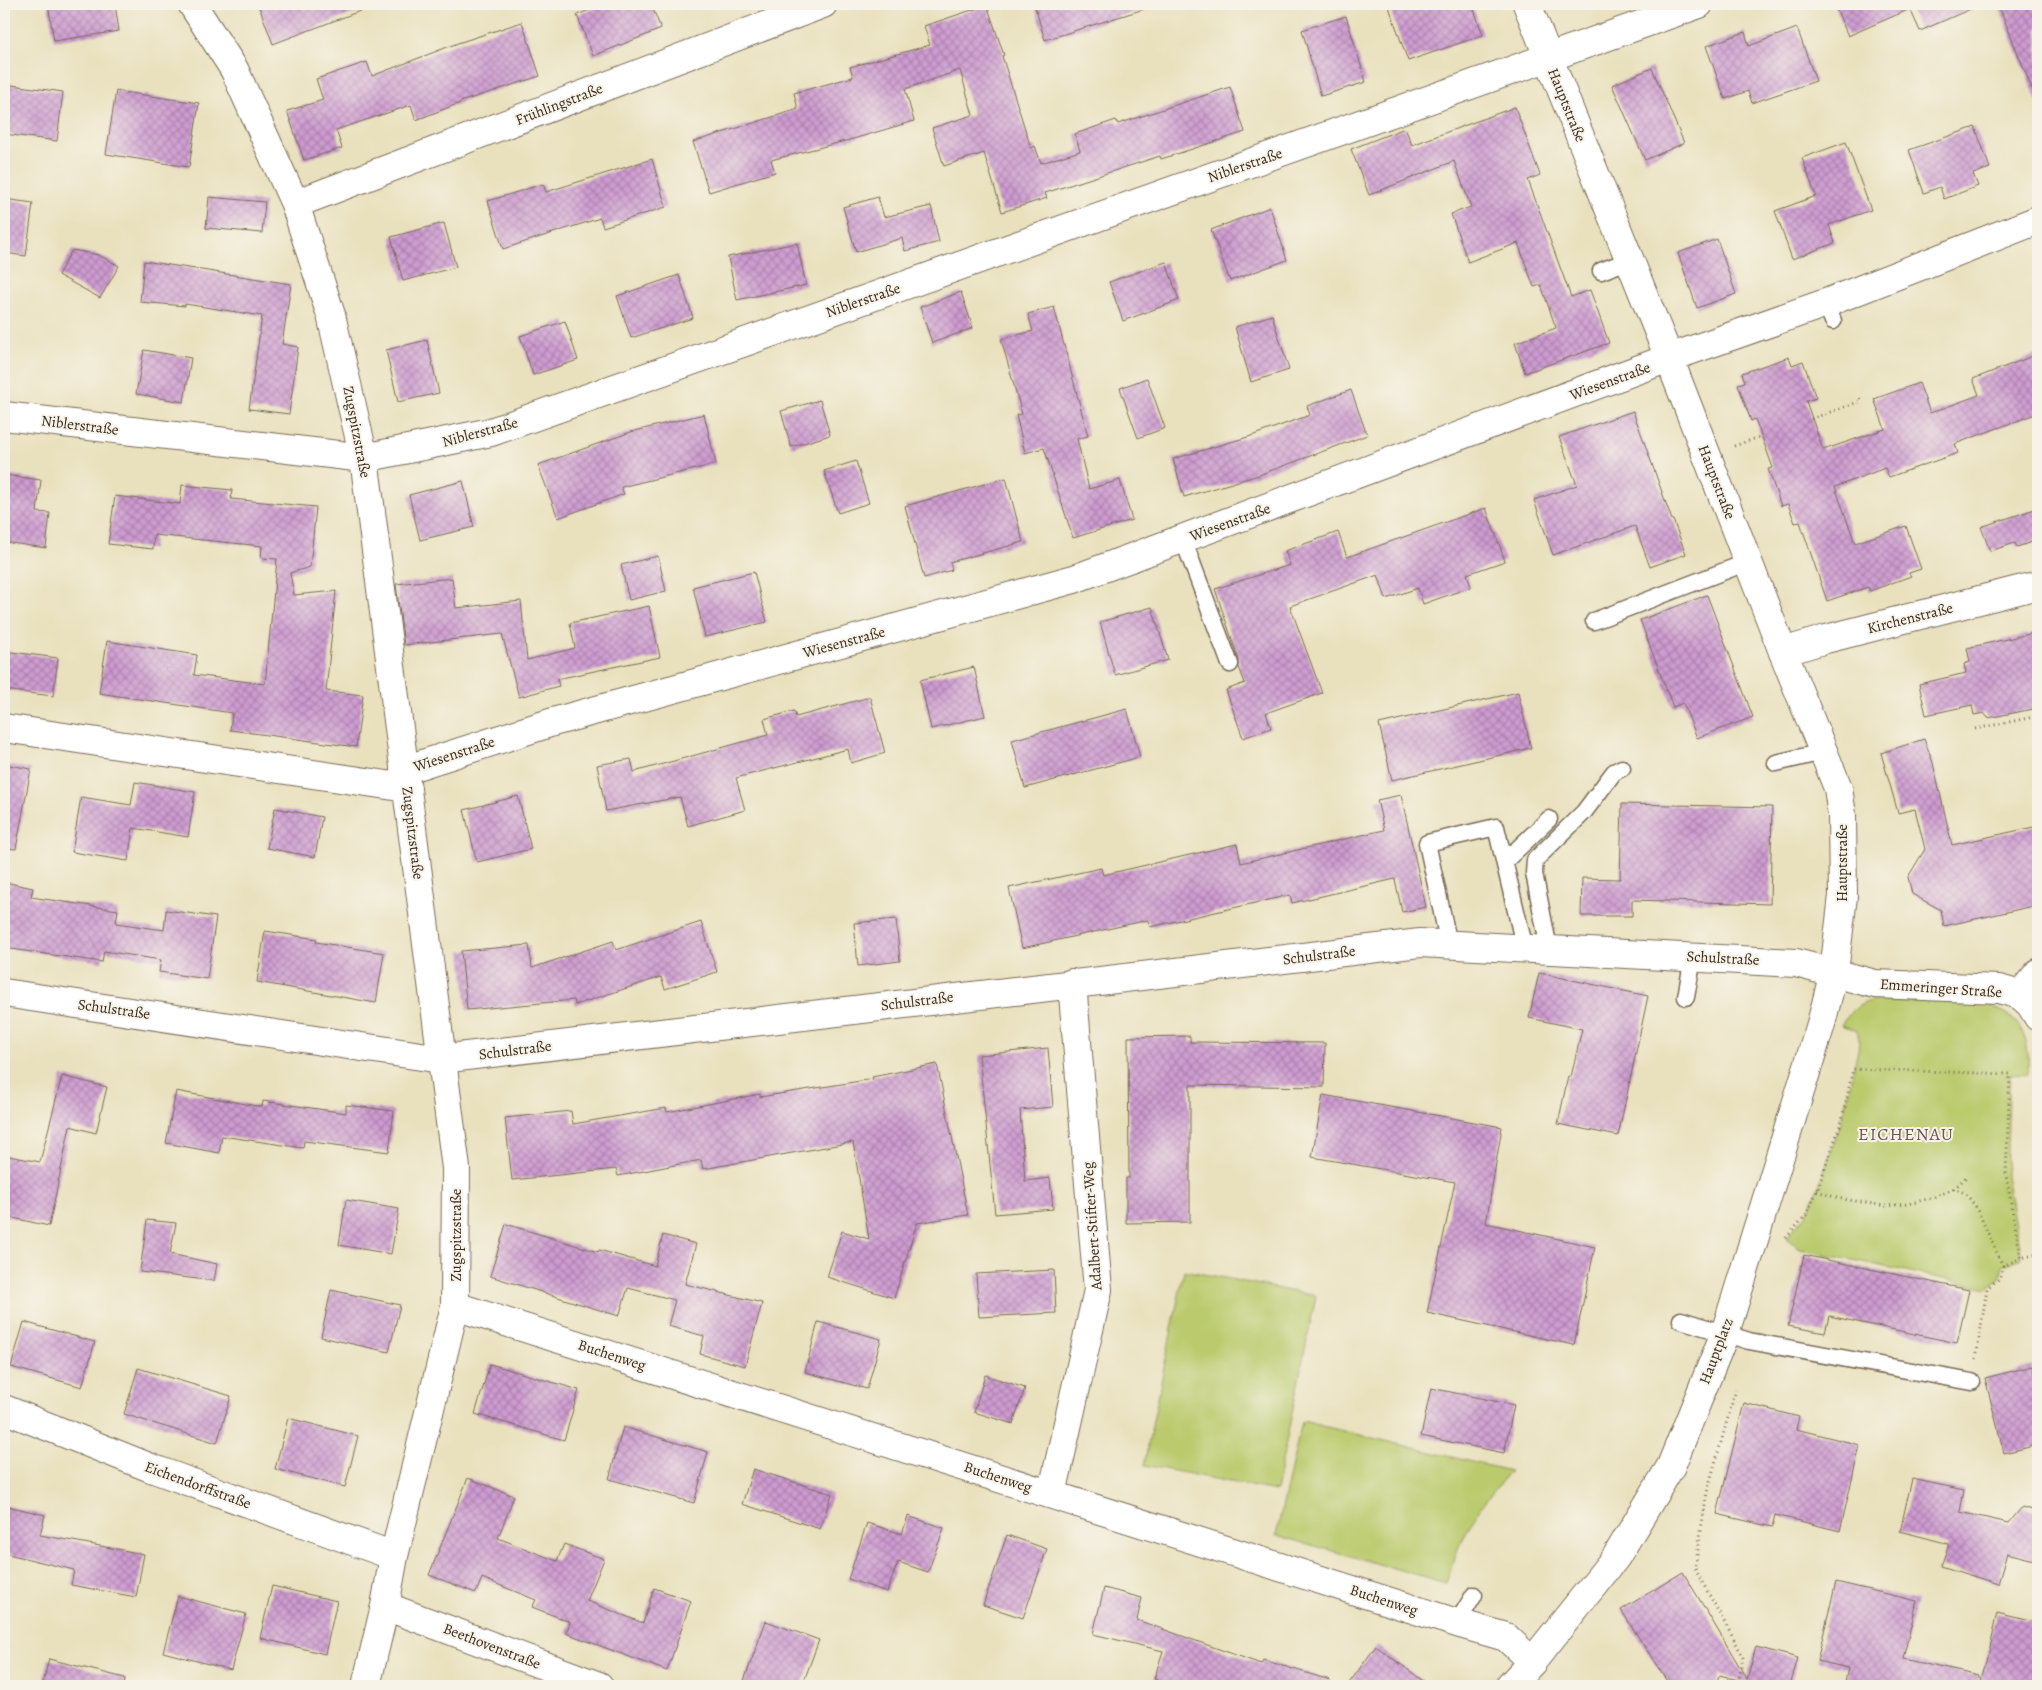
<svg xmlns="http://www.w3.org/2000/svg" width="2042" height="1690" font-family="Alegreya,serif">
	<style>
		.green { fill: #baca6c; stroke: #7a7a45 }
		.building { fill: url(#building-cross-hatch) }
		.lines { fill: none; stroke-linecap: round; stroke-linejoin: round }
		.lane-casing { stroke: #786a56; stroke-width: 19 }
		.street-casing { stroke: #786a56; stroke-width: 30 }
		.secondary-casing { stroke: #786a56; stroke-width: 30 }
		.path { stroke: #786a56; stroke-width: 3; stroke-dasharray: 1 4; stroke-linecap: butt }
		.lane { stroke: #fff; stroke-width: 16 }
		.street { stroke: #fff; stroke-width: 28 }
		.secondary { stroke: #fff; stroke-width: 28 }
		.labels { text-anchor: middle; stroke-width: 4; stroke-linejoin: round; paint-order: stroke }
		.street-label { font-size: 15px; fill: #3b2a1e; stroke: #f7f3e8 }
		.quarter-label { font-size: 18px; letter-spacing: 1px; fill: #6e525d; stroke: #f7f3e8 }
	</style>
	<defs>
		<pattern id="building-cross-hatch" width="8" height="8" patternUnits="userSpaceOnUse" patternTransform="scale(1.25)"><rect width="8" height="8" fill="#ce9bd1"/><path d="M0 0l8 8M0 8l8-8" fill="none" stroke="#a87fa9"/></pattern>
	</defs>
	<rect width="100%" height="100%" fill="#f7f3e8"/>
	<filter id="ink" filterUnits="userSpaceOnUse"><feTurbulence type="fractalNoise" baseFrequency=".02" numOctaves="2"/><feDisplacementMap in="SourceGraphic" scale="10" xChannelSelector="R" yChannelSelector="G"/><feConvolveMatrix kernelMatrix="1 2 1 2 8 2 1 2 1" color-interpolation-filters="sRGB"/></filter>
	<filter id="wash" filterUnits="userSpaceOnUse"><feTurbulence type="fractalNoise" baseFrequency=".0096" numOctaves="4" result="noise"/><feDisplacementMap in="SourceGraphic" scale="20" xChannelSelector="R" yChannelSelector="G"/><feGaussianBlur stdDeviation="1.12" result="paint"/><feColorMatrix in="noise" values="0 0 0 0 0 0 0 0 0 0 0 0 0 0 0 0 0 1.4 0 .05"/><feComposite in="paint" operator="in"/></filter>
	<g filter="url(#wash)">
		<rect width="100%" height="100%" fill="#e9e1be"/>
		<path class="green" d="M 1873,1000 L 1982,1003 C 2022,1015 2030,1036 2028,1075 L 2010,1074 L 2006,1175 L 2021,1258 L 2003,1266 L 2000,1278 L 1987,1288 L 1800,1249 L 1786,1238 L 1806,1215 L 1817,1191 L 1842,1120 L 1858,1050 L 1859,1039 L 1857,1031 L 1841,1025 C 1850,1012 1858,1004 1873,1000 Z
			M 1184,1270 L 1316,1296 L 1276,1491 L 1144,1465 Z
			M 1302,1421 L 1510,1471 L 1480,1508 L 1459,1546 L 1446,1583 L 1276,1535 Z"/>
		<g id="blocks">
			<path class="building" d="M 48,4 L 115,4 L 119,31 L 54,41 Z
				M 258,4 L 373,4 L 373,6 L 273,44 Z
				M 604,4 L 651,4 L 661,29 L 593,56 L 577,15 Z
				M 1034,4 L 1143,4 L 1144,9 L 1045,40 Z
				M 1388,4 L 1472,4 L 1483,35 L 1408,61 Z
				M 1834,4 L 1982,4 L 1920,31 L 1910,9 L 1848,36 Z
				M 1998,4 L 2038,4 L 2038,101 L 2037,101 Z
				M 987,5 L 1004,55 L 1002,56 L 1031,148 L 1035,146 L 1041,163 L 1080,151 L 1075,134 L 1116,120 L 1118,124 L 1230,87 L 1245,132 L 1161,159 L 1160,156 L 1045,193 L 1047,198 L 1002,212 L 984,153 L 944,166 L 932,128 L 973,115 L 960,70 L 905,89 L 914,121 L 853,139 L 771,160 L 775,172 L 709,192 L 693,142 L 798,109 L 794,93 L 853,77 L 850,67 L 930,45 L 924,26 Z
				M 1346,16 L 1366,82 L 1321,96 L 1302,30 Z
				M 522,22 L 540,76 L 460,102 L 460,103 L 416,120 L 411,105 L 336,130 L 342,148 L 304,160 L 287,111 L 323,100 L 316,79 L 367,62 L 372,76 L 458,43 Z
				M 1797,28 L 1816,81 L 1752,103 L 1748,91 L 1725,99 L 1706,46 L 1745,32 L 1749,46 Z
				M 1652,68 L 1684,143 L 1645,160 L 1612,85 Z
				M 4,84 L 63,92 L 57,141 L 4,134 Z
				M 116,91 L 199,103 L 189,167 L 106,154 Z
				M 1515,107 L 1540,175 L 1528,180 L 1571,297 L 1590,290 L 1609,343 L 1525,373 L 1515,343 L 1556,328 L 1541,285 L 1534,287 L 1518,243 L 1468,262 L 1451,214 L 1471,207 L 1454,161 L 1369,195 L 1351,149 L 1405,128 L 1412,145 Z
				M 1975,127 L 1990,168 L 1973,174 L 1978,186 L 1944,199 L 1940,187 L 1924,193 L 1909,150 Z
				M 1846,142 L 1871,210 L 1829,225 L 1835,243 L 1792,259 L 1775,211 L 1816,196 L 1802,158 Z
				M 652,159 L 666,207 L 603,227 L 600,218 L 503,249 L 488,201 L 543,184 L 546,192 Z
				M 209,197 L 265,202 L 262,233 L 206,228 Z
				M 878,197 L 884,217 L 931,206 L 939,242 L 905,251 L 902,238 L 856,252 L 843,207 Z
				M 4,199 L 33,203 L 26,256 L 4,253 Z
				M 1270,207 L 1287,260 L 1230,281 L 1211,230 Z
				M 444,223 L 456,267 L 403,281 L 391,237 Z
				M 1717,239 L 1736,294 L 1697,308 L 1678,253 Z
				M 797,243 L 806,285 L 737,300 L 728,257 Z
				M 72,250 L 99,255 L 119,266 L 100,298 L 58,275 Z
				M 144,261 L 291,284 L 282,344 L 298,347 L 289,414 L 249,409 L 262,316 L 185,304 L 185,306 L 140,302 Z
				M 1166,262 L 1179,300 L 1123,321 L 1109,282 Z
				M 679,275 L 693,318 L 631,338 L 617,296 Z
				M 961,292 L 973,328 L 932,343 L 920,307 Z
				M 1054,307 L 1088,436 L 1077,439 L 1089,489 L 1120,480 L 1132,520 L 1073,538 L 1044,448 L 1025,453 L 1016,415 L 1022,414 L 1001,339 L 1033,331 L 1028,314 Z
				M 1272,315 L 1289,370 L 1251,382 L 1235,327 Z
				M 565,321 L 578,360 L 533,375 L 520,336 Z
				M 427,340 L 439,393 L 398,402 L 386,350 Z
				M 144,350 L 191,358 L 184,402 L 136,394 Z
				M 2038,354 L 2038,413 L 1955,444 L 1958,453 L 1889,477 L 1885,468 L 1835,487 L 1855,543 L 1906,526 L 1921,569 L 1909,573 L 1911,576 L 1870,591 L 1868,587 L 1827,601 L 1800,522 L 1795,523 L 1788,504 L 1781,506 L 1768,469 L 1773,468 L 1764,443 L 1755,419 L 1751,421 L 1738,384 L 1745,382 L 1742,373 L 1789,357 L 1792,365 L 1803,361 L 1816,398 L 1806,401 L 1823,450 L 1885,429 L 1874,399 L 1919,383 L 1930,413 L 1979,395 L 1973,379 Z
				M 1147,378 L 1165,428 L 1138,438 L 1120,388 Z
				M 1351,390 L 1367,435 L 1259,475 L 1184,497 L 1173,459 L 1251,436 L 1310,415 L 1307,406 Z
				M 820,400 L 830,435 L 791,447 L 781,411 Z
				M 1633,411 L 1672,520 L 1673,520 L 1686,554 L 1650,567 L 1635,526 L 1553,555 L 1534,500 L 1577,485 L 1559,437 Z
				M 704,414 L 716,464 L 621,487 L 624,494 L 558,518 L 538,465 L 631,432 Z
				M 856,461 L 869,503 L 838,513 L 824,471 Z
				M 4,475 L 41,480 L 37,512 L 50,513 L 46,548 L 4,542 Z
				M 1006,478 L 1023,542 L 950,562 L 952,570 L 924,578 L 905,506 Z
				M 463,481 L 474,527 L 420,540 L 409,495 Z
				M 182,485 L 232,490 L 231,499 L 316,507 L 310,567 L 290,573 L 294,595 L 336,591 L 326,691 L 363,695 L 356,747 L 230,730 L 232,713 L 99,693 L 107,641 L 197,655 L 194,675 L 265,684 L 277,559 L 261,558 L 262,546 L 154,535 L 153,549 L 108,544 L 115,496 L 180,504 Z
				M 1486,508 L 1505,561 L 1467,574 L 1471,587 L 1423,604 L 1418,588 L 1386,599 L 1378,575 L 1290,606 L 1322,693 L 1266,713 L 1271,728 L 1243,738 L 1226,690 L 1245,683 L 1239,667 L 1239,660 L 1215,589 L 1290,565 L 1285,551 L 1338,532 L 1347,557 Z
				M 2038,508 L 2038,540 L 2017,547 L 2015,543 L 1990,551 L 1981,527 Z
				M 658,556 L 666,591 L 629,600 L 621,565 Z
				M 754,572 L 767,622 L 705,637 L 693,587 Z
				M 452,578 L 456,608 L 521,601 L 527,660 L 575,648 L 570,623 L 649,606 L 660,657 L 557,679 L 559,686 L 519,697 L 502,634 L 404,645 L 396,584 Z
				M 1707,595 L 1753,717 L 1697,738 L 1683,703 L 1673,707 L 1640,620 Z
				M 1152,607 L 1168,660 L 1115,675 L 1100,622 Z
				M 2038,632 L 2038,708 L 1988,718 L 1984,713 L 1974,715 L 1972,705 L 1926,715 L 1919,684 L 1966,673 L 1964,664 L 1970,662 L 1967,648 Z
				M 4,651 L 58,658 L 53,696 L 4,690 Z
				M 974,667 L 985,716 L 931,729 L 920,680 Z
				M 1518,692 L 1531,748 L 1392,780 L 1379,724 Z
				M 870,697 L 885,753 L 851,763 L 848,749 L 736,778 L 745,810 L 688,826 L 680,797 L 606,811 L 597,765 L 631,759 L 634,772 L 768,735 L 764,719 L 794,711 L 796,717 Z
				M 1127,709 L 1140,757 L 1025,788 L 1012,740 Z
				M 1924,739 L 1933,763 L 1952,845 L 2038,826 L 2038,905 L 1944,926 L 1941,910 L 1912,894 L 1908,877 L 1925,849 L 1915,809 L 1898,813 L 1881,753 Z
				M 4,764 L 31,769 L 16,849 L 4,848 Z
				M 135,782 L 195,792 L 188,837 L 133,828 L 128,861 L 72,852 L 81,797 L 131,805 Z
				M 1401,795 L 1426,907 L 1402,912 L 1395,879 L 1292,903 L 1290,895 L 1150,927 L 1148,920 L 1022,948 L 1009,888 L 1101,868 L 1103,875 L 1237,844 L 1241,863 L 1384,830 L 1377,800 Z
				M 518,796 L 531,849 L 477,862 L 464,810 Z
				M 1622,804 L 1772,807 L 1770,904 L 1632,900 L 1632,916 L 1581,916 L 1582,878 L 1620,879 Z
				M 275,808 L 322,817 L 315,857 L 267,848 Z
				M 4,882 L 33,888 L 31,897 L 118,910 L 116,923 L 164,930 L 166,910 L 216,917 L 207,979 L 159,972 L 161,960 L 104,951 L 102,962 L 4,948 Z
				M 896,919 L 900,961 L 858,966 L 854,923 Z
				M 701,922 L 717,972 L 665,989 L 661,977 L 575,1005 L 574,1000 L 467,1010 L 461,951 L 529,945 L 532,968 L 613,941 L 616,950 Z
				M 265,931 L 317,939 L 316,942 L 384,953 L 376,1003 L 257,982 Z
				M 1539,973 L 1648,996 L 1618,1136 L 1558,1124 L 1568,1076 L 1571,1077 L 1582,1029 L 1529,1018 Z
				M 1190,1036 L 1190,1042 L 1325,1043 L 1324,1087 L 1190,1085 L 1190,1222 L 1126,1223 L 1126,1178 L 1129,1178 L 1128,1037 Z
				M 1048,1048 L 1053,1107 L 1020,1110 L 1025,1181 L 1050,1178 L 1053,1209 L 995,1214 L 979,1055 Z
				M 937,1064 L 968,1215 L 917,1223 L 894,1298 L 827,1277 L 842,1231 L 869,1239 L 853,1142 L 703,1169 L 701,1160 L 618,1176 L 616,1169 L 512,1180 L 505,1118 L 571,1111 L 573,1124 L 666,1108 L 667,1112 L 760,1094 L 760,1097 L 873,1079 L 872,1077 Z
				M 62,1076 L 107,1087 L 96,1133 L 70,1126 L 49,1226 L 4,1216 L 4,1155 L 40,1162 Z
				M 176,1091 L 262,1107 L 263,1101 L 346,1113 L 346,1105 L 394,1111 L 389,1152 L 304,1141 L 303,1148 L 222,1136 L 219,1153 L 166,1143 Z
				M 1323,1095 L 1502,1127 L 1486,1223 L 1595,1247 L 1574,1345 L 1427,1313 L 1455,1182 L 1312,1157 Z
				M 346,1200 L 399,1209 L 391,1254 L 339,1245 Z
				M 147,1220 L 176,1223 L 170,1254 L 217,1264 L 214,1281 L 140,1272 Z
				M 506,1224 L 598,1252 L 599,1250 L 655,1266 L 663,1235 L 696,1244 L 685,1284 L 762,1303 L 745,1366 L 700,1354 L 704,1336 L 668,1326 L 675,1300 L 628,1288 L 619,1316 L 490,1276 Z
				M 1804,1255 L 1969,1290 L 1957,1343 L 1829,1316 L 1825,1333 L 1788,1326 Z
				M 1054,1270 L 1056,1313 L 979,1317 L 976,1274 Z
				M 331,1290 L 400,1305 L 389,1352 L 321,1337 Z
				M 24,1322 L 95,1342 L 82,1387 L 11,1367 Z
				M 818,1322 L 881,1339 L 867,1389 L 805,1372 Z
				M 490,1364 L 579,1390 L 564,1440 L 475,1414 Z
				M 2033,1366 L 2038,1386 L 2038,1445 L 2004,1453 L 1985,1378 Z
				M 138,1368 L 231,1396 L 217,1443 L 124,1414 Z
				M 985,1375 L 1025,1388 L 1013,1424 L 974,1412 Z
				M 1431,1388 L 1514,1405 L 1504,1453 L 1421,1436 Z
				M 1744,1403 L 1799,1417 L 1796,1429 L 1860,1445 L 1840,1531 L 1775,1515 L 1772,1527 L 1717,1514 Z
				M 288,1418 L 358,1436 L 345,1487 L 275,1469 Z
				M 623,1427 L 708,1452 L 694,1503 L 609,1479 Z
				M 753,1469 L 832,1494 L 820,1529 L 742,1504 Z
				M 468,1478 L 514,1496 L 498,1538 L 557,1561 L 564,1544 L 604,1559 L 587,1601 L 643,1623 L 654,1588 L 691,1601 L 667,1671 L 566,1633 L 570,1622 L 532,1607 L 536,1600 L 482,1578 L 476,1593 L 429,1575 Z
				M 1912,1479 L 1964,1490 L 1960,1512 L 2009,1523 L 2022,1507 L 2038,1512 L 2038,1561 L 2007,1553 L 1998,1584 L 1941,1566 L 1949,1544 L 1900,1531 Z
				M 4,1505 L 45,1515 L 40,1535 L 144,1554 L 136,1597 L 71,1585 L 74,1570 L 4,1553 Z
				M 908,1516 L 944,1528 L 928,1572 L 898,1562 L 887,1592 L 848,1579 L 867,1523 L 902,1534 Z
				M 1007,1535 L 1047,1549 L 1023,1618 L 983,1605 Z
				M 1683,1572 L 1747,1679 L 1756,1647 L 1798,1658 L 1790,1686 L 1760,1686 L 1720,1675 L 1717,1686 L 1670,1686 L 1621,1610 Z
				M 1836,1582 L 1917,1601 L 1903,1659 L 1979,1676 L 1978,1686 L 1844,1686 L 1848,1668 L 1817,1661 Z
				M 272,1586 L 337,1601 L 325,1654 L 260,1638 Z
				M 1104,1588 L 1142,1598 L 1137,1620 L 1261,1664 L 1263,1660 L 1330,1680 L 1329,1686 L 1174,1686 L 1154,1679 L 1163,1651 L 1093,1634 Z
				M 178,1596 L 246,1614 L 231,1670 L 163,1652 Z
				M 1997,1613 L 2038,1623 L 2038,1686 L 1980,1686 Z
				M 766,1621 L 819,1640 L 802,1686 L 742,1686 Z
				M 1376,1646 L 1430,1686 L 1347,1686 Z
				M 49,1659 L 125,1678 L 124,1686 L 42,1686 Z"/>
		</g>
	</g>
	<g filter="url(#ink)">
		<use href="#blocks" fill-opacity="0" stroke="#786a56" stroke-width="1"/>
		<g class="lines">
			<g class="lane-casing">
				<path id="lane" d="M 1601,271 L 1630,260
					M 1826,303 L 1833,321
					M 1183,539 L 1230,664
					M 1594,621 L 1748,562
					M 1776,763 L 1823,752
					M 1505,861 L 1549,819
					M 1449,945 L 1427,843 L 1496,827 L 1525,949
					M 1549,949 L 1534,873 L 1535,860 L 1584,812 L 1614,772 L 1622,768
					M 1686,997 L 1693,957
					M 1681,1320 L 1749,1341 L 1972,1382
					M 1457,1623 L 1474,1595"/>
			</g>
			<g class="street-casing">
				<path id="street" d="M 192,4 L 234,69 L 295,204 L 331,315 L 364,458 L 456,1168 L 455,1306 L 394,1556 L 385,1606 L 366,1686
					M 295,204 L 823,4
					M 4,416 L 364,458 L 491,432 L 1699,4
					M 1783,652 L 1826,639 L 2038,585
					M 4,728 L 407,788
					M 404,770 L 553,722 L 1074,579 L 1669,358 L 1826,303 L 2038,220
					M 4,993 L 441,1059 L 1420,943 L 1796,963 L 1875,984 L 1999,989 L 2020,995 L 2030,1004 L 2038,1017
					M 2020,995 L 2038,973
					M 455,1306 L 1457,1623 L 1506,1637 L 1532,1662
					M 4,1409 L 151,1468 L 394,1556
					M 1052,1494 L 1098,1290 L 1072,983
					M 385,1606 L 599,1686"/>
			</g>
			<g class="secondary-casing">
				<path id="secondary" d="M 1510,1686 L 1532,1662 L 1616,1557 L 1671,1466 L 1725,1333 L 1821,1024 L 1834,972 L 1843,896 L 1842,815 L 1838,788 L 1783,652 L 1669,358 L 1527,4"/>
			</g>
			<path class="path" d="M 1811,419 L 1861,401 L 1860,397
				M 1734,446 L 1762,436
				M 1975,729 L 2038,716
				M 1954,1189 L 1967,1176
				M 1817,1191 L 1837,1198 L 1885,1206 L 1908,1204 L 1934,1197 L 1953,1189 L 1959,1190 L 1967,1195 L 1976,1207 L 2003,1266
				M 1786,1238 L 1806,1215 L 1817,1191 L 1842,1120 L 1853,1069 L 2010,1074 L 2006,1175 L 2021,1258 L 2038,1254
				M 1976,1359 L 1987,1288 L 2000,1278 L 2003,1266 L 2021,1258
				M 1736,1389 L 1707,1492 L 1695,1569 L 1743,1656 L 1738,1686"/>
			<use href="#lane" class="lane"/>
			<use href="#street" class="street"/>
			<use href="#secondary" class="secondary"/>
		</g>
	</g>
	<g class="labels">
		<g class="street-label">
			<text transform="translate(559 104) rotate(-21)" y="5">Frühlingstraße</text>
			<text transform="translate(1567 105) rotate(68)" y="5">Hauptstraße</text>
			<text transform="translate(1245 165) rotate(-19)" y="5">Niblerstraße</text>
			<text transform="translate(863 300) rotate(-19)" y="5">Niblerstraße</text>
			<text transform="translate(1610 381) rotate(-20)" y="5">Wiesenstraße</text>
			<text transform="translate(80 425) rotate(7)" y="5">Niblerstraße</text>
			<text transform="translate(357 432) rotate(79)" y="5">Zugspitzstraße</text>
			<text transform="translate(480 432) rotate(-15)" y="5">Niblerstraße</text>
			<text transform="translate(1717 482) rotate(69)" y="5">Hauptstraße</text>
			<text transform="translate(1230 522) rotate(-20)" y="5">Wiesenstraße</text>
			<text transform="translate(1910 618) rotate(-14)" y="5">Kirchenstraße</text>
			<text transform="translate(844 642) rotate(-15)" y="5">Wiesenstraße</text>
			<text transform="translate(454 754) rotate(-18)" y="5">Wiesenstraße</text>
			<text transform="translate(413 833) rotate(83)" y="5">Zugspitzstraße</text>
			<text transform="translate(1842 863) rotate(-90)" y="5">Hauptstraße</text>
			<text transform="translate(1319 955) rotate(-7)" y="5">Schulstraße</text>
			<text transform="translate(1723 958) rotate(3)" y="5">Schulstraße</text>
			<text transform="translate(1941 988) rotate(4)" y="5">Emmeringer Straße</text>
			<text transform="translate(917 1001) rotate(-7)" y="5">Schulstraße</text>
			<text transform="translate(114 1009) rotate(8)" y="5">Schulstraße</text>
			<text transform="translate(515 1050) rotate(-7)" y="5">Schulstraße</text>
			<text transform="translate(1092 1226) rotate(-94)" y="5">Adalbert-Stifter-Weg</text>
			<text transform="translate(456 1235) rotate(-90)" y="5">Zugspitzstraße</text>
			<text transform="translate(1716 1351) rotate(-69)" y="5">Hauptplatz</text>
			<text transform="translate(612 1355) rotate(18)" y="5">Buchenweg</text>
			<text transform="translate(998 1477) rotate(18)" y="5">Buchenweg</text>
			<text transform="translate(198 1485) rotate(20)" y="5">Eichendorffstraße</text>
			<text transform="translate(1384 1600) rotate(18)" y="5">Buchenweg</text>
			<text transform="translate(492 1646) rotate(21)" y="5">Beethovenstraße</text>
		</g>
		<g class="quarter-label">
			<text x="1906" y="1140">EICHENAU</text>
		</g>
	</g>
	<rect width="2042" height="1690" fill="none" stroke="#f7f3e8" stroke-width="20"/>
</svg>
